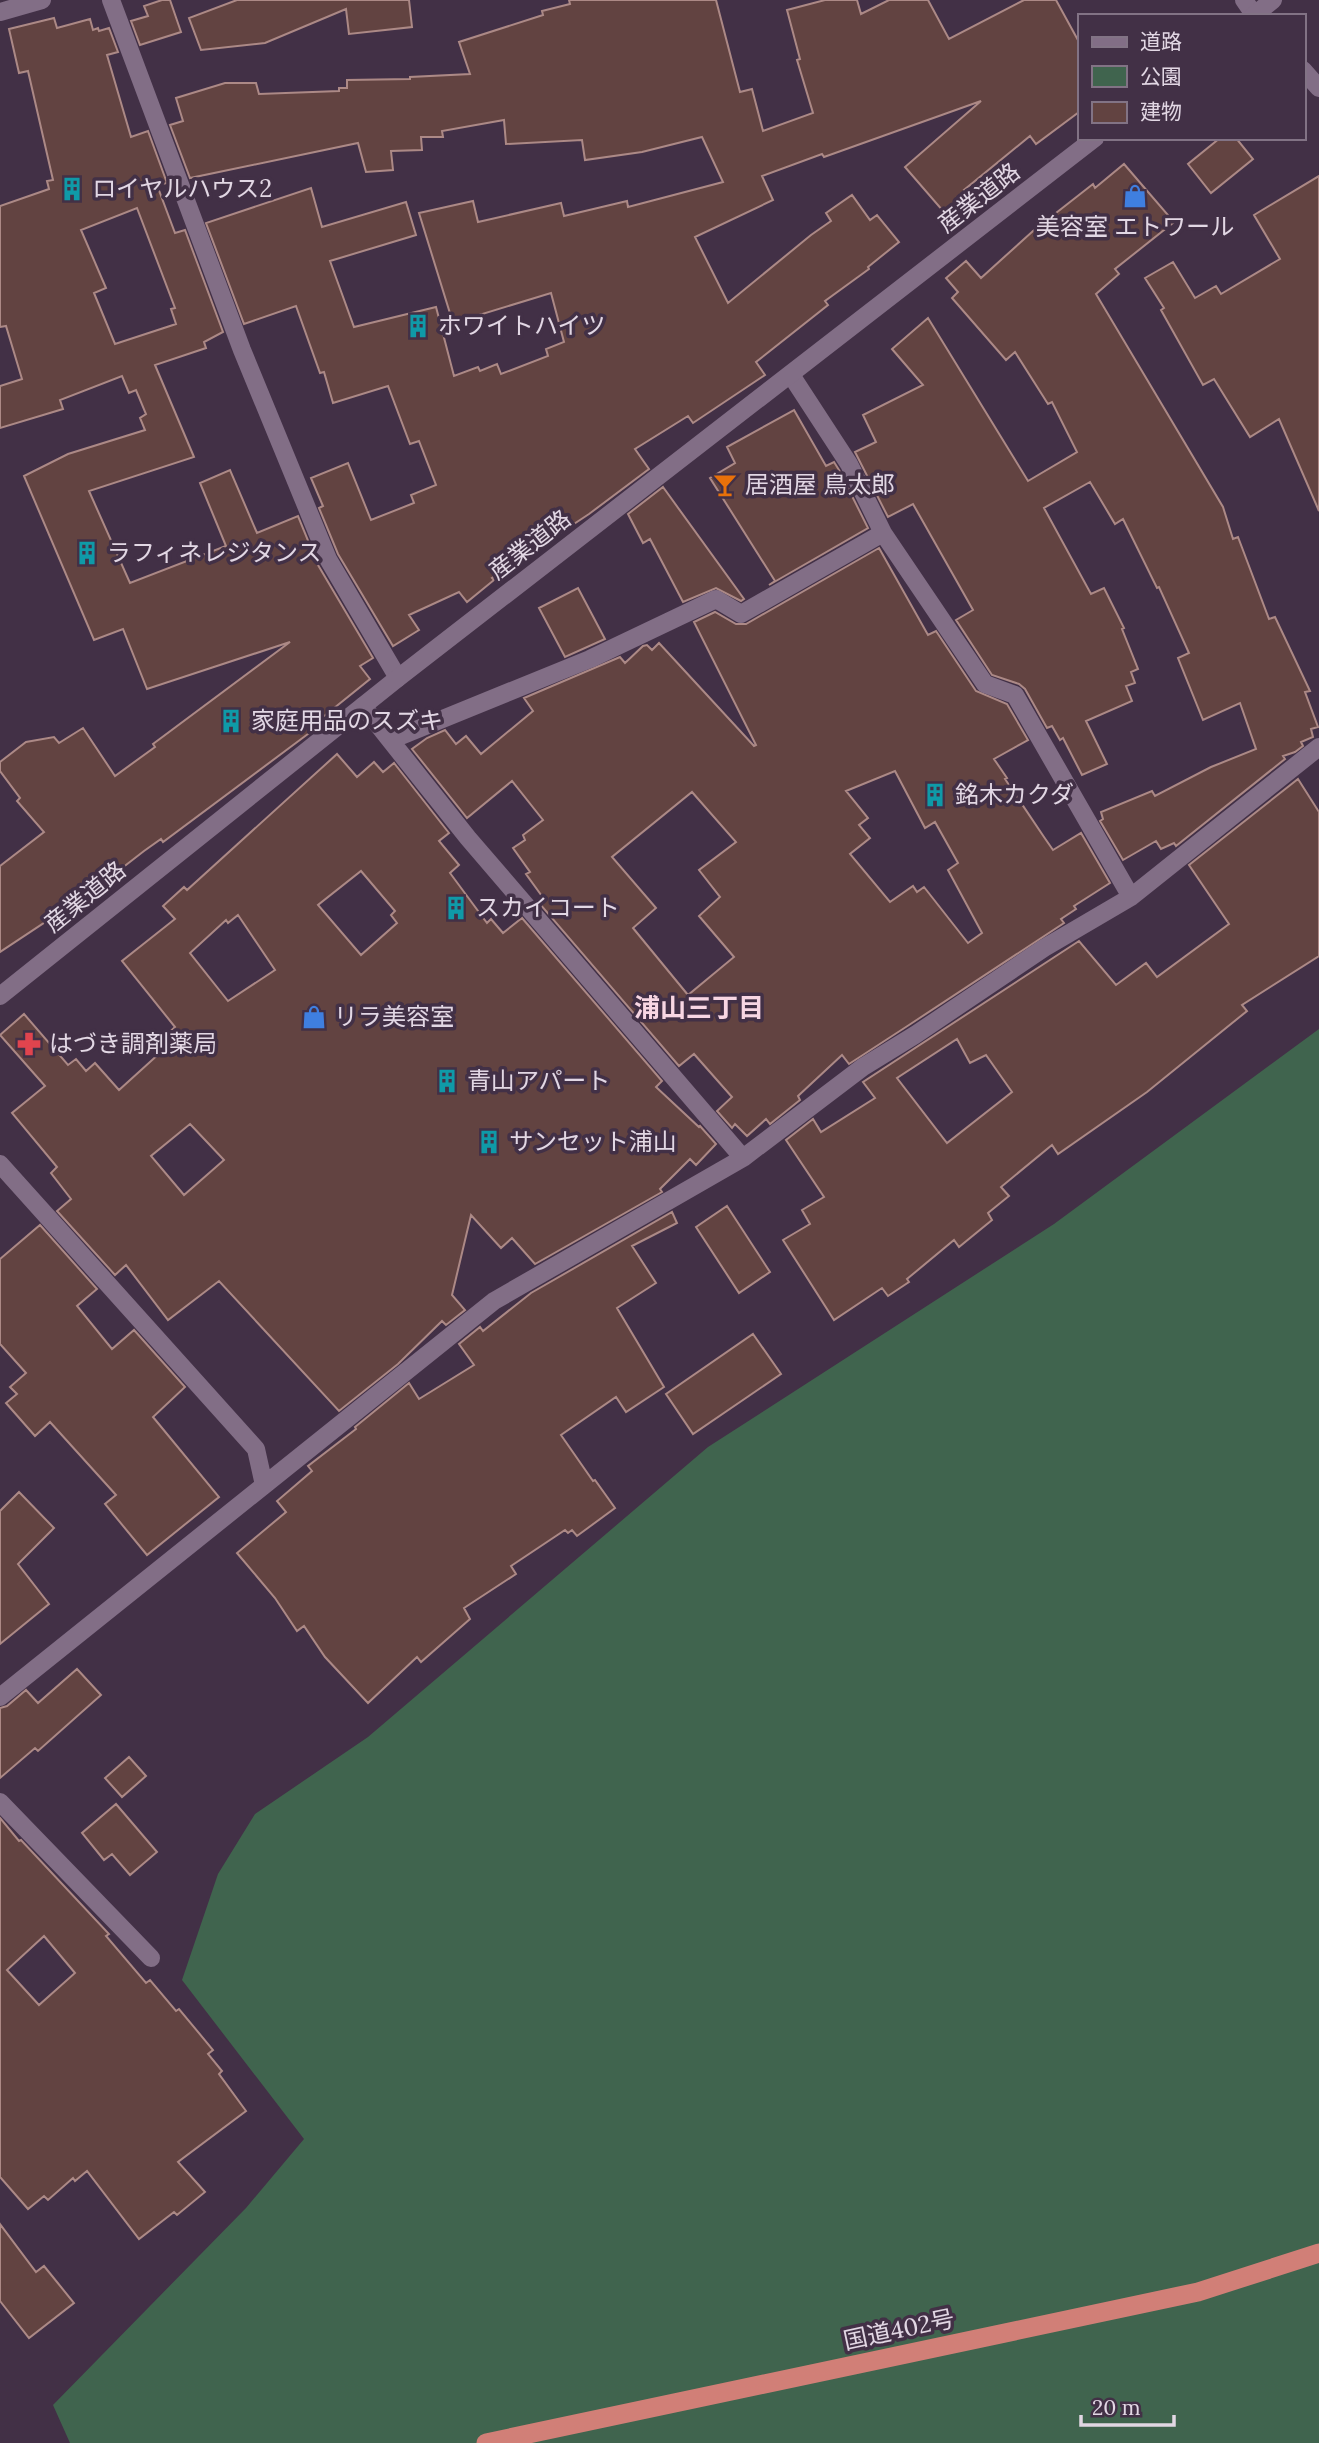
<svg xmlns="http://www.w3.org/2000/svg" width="1319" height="2443" font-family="Lora,'Noto Sans JP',serif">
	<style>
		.green { fill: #40644e }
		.building { fill: #624341; stroke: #ac8986; stroke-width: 2; fill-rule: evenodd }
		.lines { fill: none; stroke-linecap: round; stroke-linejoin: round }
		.minor { stroke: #826e86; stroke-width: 18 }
		.tertiary { stroke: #826e86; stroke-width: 18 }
		.trunk { stroke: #d17f77; stroke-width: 19 }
		.labels { text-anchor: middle; stroke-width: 7; stroke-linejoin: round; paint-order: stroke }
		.poi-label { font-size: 24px; fill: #e2d7e4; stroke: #423046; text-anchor: start }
		.street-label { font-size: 24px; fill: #e2d7e4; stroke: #423046 }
		.neighbourhood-label { font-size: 26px; font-weight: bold; fill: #f7d6e3; stroke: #423046 }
	</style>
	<rect width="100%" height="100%" fill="#423046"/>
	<path class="green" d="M 1319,1029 L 1319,2443 L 70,2443 L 53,2405 L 246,2208 L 304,2139 L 182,1980 L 218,1874 L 255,1814 L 368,1737 L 708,1447 L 1054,1224 Z"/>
	<path class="building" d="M 162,0 L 170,0 L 181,32 L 140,45 L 131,21 L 148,16 L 144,6 Z
		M 237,0 L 409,0 L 412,27 L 349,34 L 346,9 L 265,43 L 201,50 L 189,18 Z
		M 569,0 L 716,0 L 740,92 L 752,89 L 763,131 L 813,113 L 797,60 L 800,59 L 787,10 L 825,0 L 857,0 L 861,14 L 889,0 L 928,0 L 949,39 L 1024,0 L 1056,0 L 1079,42 L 1079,112 L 1036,144 L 1030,136 L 964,190 L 967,194 L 943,211 L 905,167 L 981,101 L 824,157 L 822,154 L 762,176 L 773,200 L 695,237 L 728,303 L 811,235 L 831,221 L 826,213 L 852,195 L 870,220 L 877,215 L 899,242 L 868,267 L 869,269 L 825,301 L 828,305 L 756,362 L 765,375 L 693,423 L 688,416 L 635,449 L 649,469 L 589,514 L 492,578 L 494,580 L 467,602 L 459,592 L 409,615 L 419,630 L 393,646 L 338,554 L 319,508 L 323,506 L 311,478 L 348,463 L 371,520 L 414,503 L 411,495 L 436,485 L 419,441 L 410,444 L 388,386 L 333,403 L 324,372 L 320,373 L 296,306 L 244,324 L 206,223 L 311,188 L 322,227 L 406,202 L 416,235 L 330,261 L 354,327 L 436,307 L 454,376 L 478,367 L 480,371 L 497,364 L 501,374 L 548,356 L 546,349 L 564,342 L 551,293 L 453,323 L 419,213 L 473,201 L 478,222 L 561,203 L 564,216 L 627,201 L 628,207 L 723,182 L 702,137 L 642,152 L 585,160 L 582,140 L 506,144 L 504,120 L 442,131 L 443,137 L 421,137 L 422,150 L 391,151 L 393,170 L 366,172 L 358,143 L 190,178 L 170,125 L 183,121 L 176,98 L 225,83 L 256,83 L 259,94 L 339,91 L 339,88 L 347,88 L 347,80 L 410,79 L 410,77 L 470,74 L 459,42 L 543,15 L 542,11 L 570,4 Z
		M 54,18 L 57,28 L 90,19 L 93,30 L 98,28 L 99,31 L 109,28 L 118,52 L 107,55 L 131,137 L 148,131 L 167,183 L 157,185 L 175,233 L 185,230 L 223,332 L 204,342 L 206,348 L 155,365 L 194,457 L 89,491 L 130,583 L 226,546 L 200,483 L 230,470 L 257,533 L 298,516 L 318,565 L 373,658 L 360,666 L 370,679 L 313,725 L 316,728 L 163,842 L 161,839 L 144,851 L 55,920 L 53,917 L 0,952 L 0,866 L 44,832 L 17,801 L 20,798 L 0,771 L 0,762 L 26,742 L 54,737 L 59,743 L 83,728 L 115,776 L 155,747 L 153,744 L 290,642 L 147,689 L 123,629 L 94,640 L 24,476 L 68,454 L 145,430 L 140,418 L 146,414 L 136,390 L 129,393 L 122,376 L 60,400 L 63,409 L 0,428 L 0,386 L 22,379 L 6,326 L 0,327 L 0,206 L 49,189 L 47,181 L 53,180 L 28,71 L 19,73 L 9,29 ZM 137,208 L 175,308 L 171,309 L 176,324 L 115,344 L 94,293 L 106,288 L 81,230 Z
		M 1220,138 L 1236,138 L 1253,159 L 1211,193 L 1188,164 Z
		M 1124,164 L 1174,222 L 1115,269 L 1119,274 L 1096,294 L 1223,507 L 1233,539 L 1238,537 L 1269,619 L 1275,617 L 1310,691 L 1305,692 L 1318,727 L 1311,729 L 1313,737 L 1301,742 L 1303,746 L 1295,752 L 1283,756 L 1285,759 L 1176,846 L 1174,843 L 1161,849 L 1156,841 L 1123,860 L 1100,821 L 1103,819 L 1101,812 L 1152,791 L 1155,796 L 1211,767 L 1256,749 L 1240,703 L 1203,720 L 1178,658 L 1189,653 L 1159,587 L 1157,588 L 1123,519 L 1115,524 L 1090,482 L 1044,508 L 1091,594 L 1104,588 L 1124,628 L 1122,629 L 1138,669 L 1131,672 L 1135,683 L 1126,686 L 1132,701 L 1086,721 L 1107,764 L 1082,775 L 1063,738 L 1060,740 L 1052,726 L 1047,728 L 1025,689 L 1019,684 L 992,675 L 956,620 L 973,610 L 913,504 L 888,517 L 855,452 L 876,442 L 863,415 L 923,385 L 892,349 L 928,318 L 1028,481 L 1077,452 L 1052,402 L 1048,404 L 1015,352 L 1006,360 L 952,298 L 958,292 L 946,278 L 966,261 L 981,278 L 1033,231 L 1093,184 L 1095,188 Z
		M 1319,176 L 1319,511 L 1279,419 L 1250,437 L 1214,379 L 1203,385 L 1161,310 L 1164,308 L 1145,278 L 1173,262 L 1195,298 L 1216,286 L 1221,294 L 1280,259 L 1254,215 Z
		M 794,410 L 826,466 L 834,462 L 839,470 L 868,528 L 769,585 L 775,581 L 710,478 L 735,463 L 727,447 Z
		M 663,487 L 744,599 L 741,601 L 716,588 L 683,602 L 650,539 L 643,543 L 628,514 Z
		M 879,548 L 928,635 L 936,631 L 976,691 L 1007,704 L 1028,740 L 994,759 L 1007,778 L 1005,779 L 1044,837 L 1053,850 L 1081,833 L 1110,883 L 1074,906 L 1076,909 L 1061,919 L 1064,923 L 909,1025 L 849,1064 L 842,1055 L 798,1096 L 800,1100 L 770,1124 L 766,1119 L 747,1136 L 735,1124 L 732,1128 L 717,1111 L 732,1097 L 694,1054 L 679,1066 L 539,903 L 544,899 L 526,874 L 530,872 L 513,848 L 525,840 L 523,835 L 543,820 L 512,781 L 467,818 L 412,749 L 427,738 L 445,730 L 456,744 L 466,736 L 481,754 L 533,711 L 524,698 L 620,657 L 625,663 L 643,646 L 647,645 L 652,650 L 659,643 L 754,746 L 756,745 L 694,622 L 715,612 L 736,624 L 746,624 ZM 895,771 L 925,828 L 935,822 L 958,863 L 948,870 L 982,933 L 968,943 L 924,887 L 917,892 L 913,886 L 890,902 L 850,854 L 870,838 L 859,825 L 868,818 L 846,791 ZM 692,792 L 736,842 L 699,870 L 720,897 L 699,916 L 734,957 L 688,995 L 633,928 L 656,908 L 612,857 Z
		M 578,588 L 605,639 L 565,657 L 539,608 Z
		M 337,754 L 357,777 L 374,762 L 383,772 L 394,763 L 449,833 L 439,841 L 459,865 L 450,873 L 487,923 L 491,919 L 503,933 L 522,918 L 662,1081 L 656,1087 L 699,1127 L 700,1126 L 716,1144 L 696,1165 L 690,1159 L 660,1189 L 662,1192 L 535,1264 L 512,1238 L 501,1248 L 471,1215 L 452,1295 L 465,1310 L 446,1325 L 442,1321 L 398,1364 L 339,1411 L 219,1281 L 168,1320 L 126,1265 L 115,1275 L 57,1211 L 71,1199 L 51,1173 L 57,1167 L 12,1113 L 45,1086 L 0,1035 L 24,1014 L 68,1065 L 76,1059 L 86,1071 L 95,1063 L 119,1090 L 161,1052 L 155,1046 L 175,1027 L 122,961 L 175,919 L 163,906 L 184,887 L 187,890 ZM 361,871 L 395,911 L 391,915 L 397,923 L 361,955 L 318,905 ZM 238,915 L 275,970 L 228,1001 L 190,953 L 226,920 L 228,923 ZM 190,1124 L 224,1160 L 184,1195 L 151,1156 Z
		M 1298,779 L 1319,812 L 1319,956 L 1242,1005 L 1247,1011 L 1147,1092 L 1058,1154 L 1052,1145 L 1001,1187 L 1009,1196 L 988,1213 L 992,1220 L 959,1247 L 954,1240 L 907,1279 L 909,1282 L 888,1296 L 882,1288 L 834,1320 L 783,1240 L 810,1224 L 802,1210 L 824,1197 L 786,1140 L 813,1119 L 821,1132 L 875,1098 L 863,1082 L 1079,941 L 1116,985 L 1146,963 L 1157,977 L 1229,924 L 1189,865 ZM 957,1039 L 970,1063 L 986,1055 L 1012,1092 L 947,1143 L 897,1078 Z
		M 727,1206 L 770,1272 L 739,1293 L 696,1227 Z
		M 672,1212 L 677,1223 L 632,1246 L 656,1283 L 617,1308 L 664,1387 L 626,1412 L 616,1397 L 561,1435 L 593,1481 L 595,1480 L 615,1508 L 577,1536 L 572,1530 L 568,1533 L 565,1530 L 511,1566 L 516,1574 L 464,1608 L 470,1619 L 421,1662 L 417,1657 L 368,1703 L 325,1657 L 304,1626 L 297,1631 L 275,1598 L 237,1553 L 286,1512 L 277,1501 L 312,1471 L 308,1466 L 356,1429 L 355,1427 L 409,1383 L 419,1399 L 474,1365 L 459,1344 L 480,1327 L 483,1331 L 531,1293 Z
		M 40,1225 L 97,1289 L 77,1306 L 112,1349 L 134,1330 L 185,1387 L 153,1417 L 219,1497 L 147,1555 L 105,1504 L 116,1495 L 50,1422 L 35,1436 L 6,1403 L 17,1394 L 10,1387 L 26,1373 L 0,1344 L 0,1259 Z
		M 753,1334 L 781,1374 L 693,1434 L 666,1394 Z
		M 19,1492 L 54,1528 L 18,1564 L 49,1604 L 0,1644 L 0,1511 Z
		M 77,1669 L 101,1695 L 38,1751 L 35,1748 L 0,1778 L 0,1708 L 7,1706 L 26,1690 L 38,1703 Z
		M 129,1757 L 146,1776 L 122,1797 L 105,1778 Z
		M 116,1804 L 157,1852 L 130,1875 L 112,1854 L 104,1860 L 82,1833 Z
		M 0,1818 L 19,1841 L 21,1840 L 109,1934 L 106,1936 L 146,1983 L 150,1980 L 176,2011 L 179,2009 L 213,2050 L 208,2054 L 222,2071 L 219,2074 L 246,2111 L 178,2162 L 205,2192 L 177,2215 L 174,2212 L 139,2239 L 87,2171 L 75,2181 L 73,2178 L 48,2200 L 44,2196 L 28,2209 L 0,2177 ZM 44,1936 L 75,1973 L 39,2005 L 7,1970 Z
		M 0,2224 L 36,2272 L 44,2266 L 74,2303 L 29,2338 L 0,2301 Z"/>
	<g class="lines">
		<path class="minor" d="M 111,0 L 242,350 L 328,559 L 398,678
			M 1244,0 L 1255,16
			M 0,12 L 42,0
			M 1303,70 L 1319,88
			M 791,375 L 849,464 L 883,533 L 985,684 L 1015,695 L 1131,897
			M 363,706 L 468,838 L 743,1158
			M 391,740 L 590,659 L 716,599 L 741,614 L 883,533
			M 0,1164 L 256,1449 L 264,1485
			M 0,1697 L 494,1301 L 743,1158 L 863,1067 L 915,1035 L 1044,948 L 1131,897 L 1319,747
			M 0,1802 L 151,1958"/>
		<path class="tertiary" d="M 1253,16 L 1273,0
			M 0,996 L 398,678 L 1095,138"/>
		<path class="trunk" d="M 486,2443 L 1198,2292 L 1319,2253"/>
	</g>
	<defs>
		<g id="building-bare" transform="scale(1.89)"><path d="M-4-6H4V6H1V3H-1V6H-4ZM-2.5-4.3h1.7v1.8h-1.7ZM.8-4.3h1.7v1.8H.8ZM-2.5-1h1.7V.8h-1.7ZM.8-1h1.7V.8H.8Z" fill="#0f9aa8" stroke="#423046" stroke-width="2.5" paint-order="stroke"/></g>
		<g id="shop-bare" transform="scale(1.89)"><path d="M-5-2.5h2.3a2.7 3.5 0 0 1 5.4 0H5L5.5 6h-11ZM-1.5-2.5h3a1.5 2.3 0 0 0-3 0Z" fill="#3f7fe0" stroke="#423046" stroke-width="2.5" paint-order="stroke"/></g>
		<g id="bar-bare" transform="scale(1.89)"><path d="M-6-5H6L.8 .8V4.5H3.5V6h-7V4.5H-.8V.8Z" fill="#e8710a" stroke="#423046" stroke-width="2.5" paint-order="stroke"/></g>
		<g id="pharmacy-bare" transform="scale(1.89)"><path d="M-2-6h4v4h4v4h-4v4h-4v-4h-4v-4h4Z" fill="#e0444e" stroke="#423046" stroke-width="2.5" paint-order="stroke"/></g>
	</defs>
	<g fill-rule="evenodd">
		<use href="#building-bare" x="72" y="189"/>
		<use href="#shop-bare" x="1135" y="196"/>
		<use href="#building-bare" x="418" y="326"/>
		<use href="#bar-bare" x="725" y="485"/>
		<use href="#building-bare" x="87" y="553"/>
		<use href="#building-bare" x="231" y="721"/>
		<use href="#building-bare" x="935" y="795"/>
		<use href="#building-bare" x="456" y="908"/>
		<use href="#shop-bare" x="314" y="1017"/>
		<use href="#pharmacy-bare" x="29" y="1044"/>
		<use href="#building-bare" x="447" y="1081"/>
		<use href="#building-bare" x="489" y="1142"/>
	</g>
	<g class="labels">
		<g class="poi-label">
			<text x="92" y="197">ロイヤルハウス2</text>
			<text x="1135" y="235" text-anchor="middle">美容室 エトワール</text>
			<text x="438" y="334">ホワイトハイツ</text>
			<text x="745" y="493">居酒屋 鳥太郎</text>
			<text x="107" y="561">ラフィネレジタンス</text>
			<text x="251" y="729">家庭用品のスズキ</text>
			<text x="955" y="803">銘木カクダ</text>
			<text x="476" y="916">スカイコート</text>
			<text x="334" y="1025">リラ美容室</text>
			<text x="49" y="1052">はづき調剤薬局</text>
			<text x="467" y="1089">青山アパート</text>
			<text x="509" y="1150">サンセット浦山</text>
		</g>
		<g class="street-label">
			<text transform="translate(979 198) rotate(-38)" y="8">産業道路</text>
			<text transform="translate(530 545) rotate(-38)" y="8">産業道路</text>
			<text transform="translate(85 897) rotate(-39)" y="8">産業道路</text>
			<text transform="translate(899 2330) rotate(-12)" y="8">国道402号</text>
		</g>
		<g class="neighbourhood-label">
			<text x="699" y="1017">浦山三丁目</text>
		</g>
	</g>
	<rect x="1078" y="14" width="228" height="126" fill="#423046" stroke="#827385" stroke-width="2"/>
	<rect x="1092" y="37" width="35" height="10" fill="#826e86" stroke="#827385" stroke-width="2"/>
	<text x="1140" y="49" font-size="21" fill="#e2d7e4">道路</text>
	<rect x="1092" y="66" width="35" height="21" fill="#40644e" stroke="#827385" stroke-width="2"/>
	<text x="1140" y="84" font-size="21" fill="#e2d7e4">公園</text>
	<rect x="1092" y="102" width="35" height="21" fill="#624341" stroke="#827385" stroke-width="2"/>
	<text x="1140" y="119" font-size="21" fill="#e2d7e4">建物</text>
	<path d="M1081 2415v10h93v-10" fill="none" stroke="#e2d7e4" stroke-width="3.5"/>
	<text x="1092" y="2415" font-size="21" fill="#e2d7e4" stroke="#423046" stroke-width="5" paint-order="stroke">20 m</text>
</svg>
